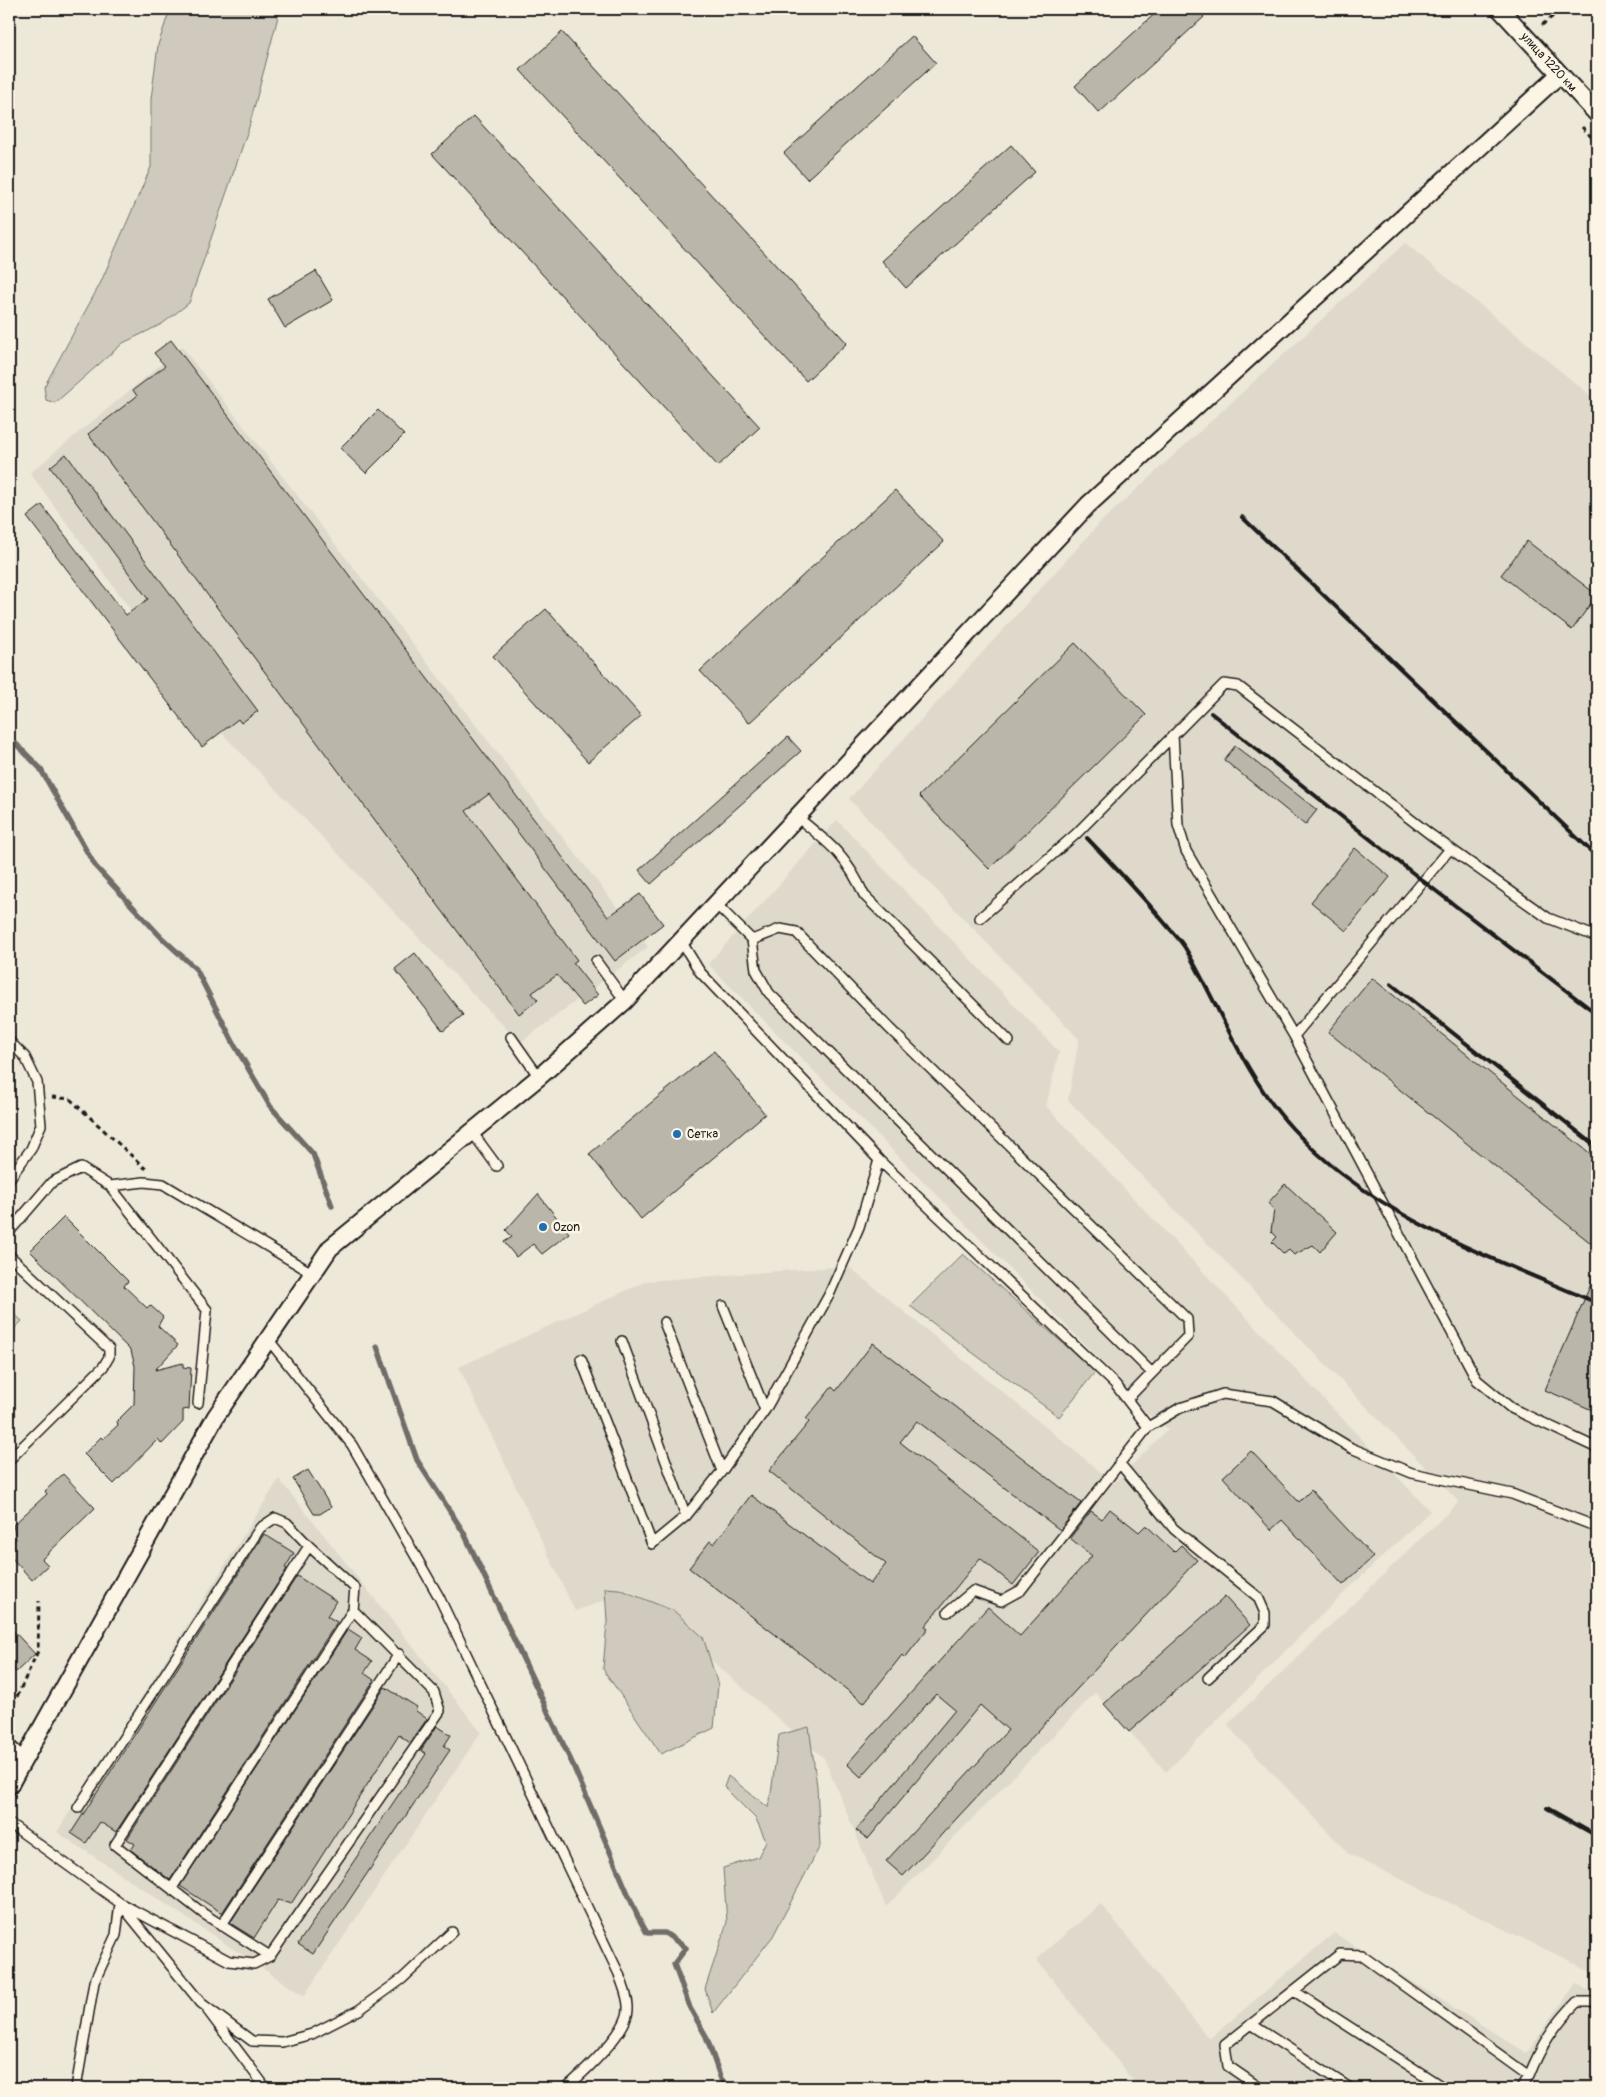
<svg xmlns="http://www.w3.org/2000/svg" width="1606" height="2097" font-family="Pangolin,sans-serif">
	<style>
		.built { fill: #ded9cb }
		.green { fill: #cfcabd; stroke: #76736c }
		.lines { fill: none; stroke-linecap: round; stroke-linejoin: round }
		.stream { stroke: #6f6c67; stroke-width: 5.5 }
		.building { fill: #bab6aa; stroke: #1c1c1c }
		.lane-casing { stroke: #1c1c1c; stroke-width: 12 }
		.street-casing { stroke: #1c1c1c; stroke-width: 20 }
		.path { stroke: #1c1c1c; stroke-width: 3; stroke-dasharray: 5 4; stroke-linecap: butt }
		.lane { stroke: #fcf5e5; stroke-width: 9 }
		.street { stroke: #fcf5e5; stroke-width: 16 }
		.rail { stroke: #1c1c1c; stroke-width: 4 }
		.poi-dot { fill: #1f6fb2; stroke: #fcf5e5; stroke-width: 2 }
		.labels { text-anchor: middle; stroke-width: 5; stroke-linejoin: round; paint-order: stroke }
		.street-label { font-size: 12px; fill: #1c1c1c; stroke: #fcf5e5 }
		.poi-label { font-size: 12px; fill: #1c1c1c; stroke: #fcf5e5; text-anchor: start }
	</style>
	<rect width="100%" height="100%" fill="#eee8d9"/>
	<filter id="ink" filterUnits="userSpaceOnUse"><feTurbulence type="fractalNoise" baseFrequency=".02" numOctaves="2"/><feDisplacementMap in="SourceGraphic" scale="10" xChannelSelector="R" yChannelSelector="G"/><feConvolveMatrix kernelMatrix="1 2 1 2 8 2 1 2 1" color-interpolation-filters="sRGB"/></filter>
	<g filter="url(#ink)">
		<path class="built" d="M 1405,243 L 1597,401 L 1597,1977 L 1576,1964 L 1349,1854 L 1227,1725 L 1459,1502 L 1068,1100 L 1079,1039 L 849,799 L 1101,522 Z
			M 182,347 L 648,947 L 520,1043 L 220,731 L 30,473 Z
			M 837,820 L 1059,1052 L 1046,1106 L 1430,1511 L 1310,1626 L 1166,1772 L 1095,1693 L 886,1907 L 824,1758 L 631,1591 L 575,1611 L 459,1367 L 647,1281 L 848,1266 L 1114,1483 L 1168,1429 L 1127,1399 L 1121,1381 L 708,964 Z
			M 279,1479 L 481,1732 L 304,1996 L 57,1832 Z
			M 1101,1904 L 1209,2039 L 1334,1933 L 1527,2053 L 1576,1983 L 1597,1996 L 1597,2088 L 1139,2088 L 1036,1959 Z"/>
		<path class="green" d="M 170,9 L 280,9 L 249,127 L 189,303 L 162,324 L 123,343 L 55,403 L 46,400 L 44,387 L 100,284 L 151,167 L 151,99 L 158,45 Z
			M 963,1254 L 1095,1372 L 1059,1417 L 910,1306 Z
			M 9,1309 L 22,1321 L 9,1334 Z
			M 605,1588 L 619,1589 L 674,1611 L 703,1637 L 718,1685 L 714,1728 L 661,1754 L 603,1669 L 607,1622 Z
			M 809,1727 L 817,1786 L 820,1846 L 773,1936 L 713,2013 L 705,1989 L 727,1922 L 723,1868 L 758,1857 L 766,1841 L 756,1819 L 724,1787 L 728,1776 L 769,1808 L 779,1735 Z"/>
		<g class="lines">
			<path class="stream" d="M 9,737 L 40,768 L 95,866 L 162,938 L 196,969 L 233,1042 L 270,1106 L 313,1154 L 332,1206
				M 377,1346 L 417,1460 L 464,1533 L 572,1763 L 638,1917 L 647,1933 L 665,1933 L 686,1948 L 674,1964 L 690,2008 L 706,2036 L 721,2079 L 730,2088"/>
		</g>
		<path class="building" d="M 1160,9 L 1196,9 L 1204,17 L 1099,113 L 1075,86 Z
			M 562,32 L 847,343 L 806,381 L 520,70 Z
			M 912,36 L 936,63 L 807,179 L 784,153 Z
			M 474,116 L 760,427 L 718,466 L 432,154 Z
			M 1011,145 L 1035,172 L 906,288 L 882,261 Z
			M 316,271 L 333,300 L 285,328 L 268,299 Z
			M 171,340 L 608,917 L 640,894 L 663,924 L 615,961 L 489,794 L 466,811 L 577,960 L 573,963 L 598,995 L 583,1006 L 557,975 L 532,993 L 538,1000 L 519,1014 L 88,434 L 137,396 L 133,390 L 165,366 L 154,353 Z
			M 378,410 L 404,435 L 366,473 L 340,448 Z
			M 66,454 L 258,711 L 241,723 L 238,719 L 202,747 L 27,517 L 42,505 L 126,615 L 148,599 L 50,467 Z
			M 895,490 L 944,542 L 749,723 L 700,671 Z
			M 1527,541 L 1597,595 L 1572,630 L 1501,575 Z
			M 546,609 L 641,716 L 588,762 L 493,656 Z
			M 1075,643 L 1146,715 L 989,869 L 919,796 Z
			M 788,737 L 801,751 L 651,884 L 639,870 Z
			M 1235,746 L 1317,810 L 1305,825 L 1224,760 Z
			M 1355,848 L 1390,877 L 1346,931 L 1311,902 Z
			M 415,953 L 463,1015 L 443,1031 L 395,969 Z
			M 1372,978 L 1597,1159 L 1597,1248 L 1328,1032 Z
			M 714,1051 L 765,1114 L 641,1219 L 589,1154 Z
			M 1285,1184 L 1337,1232 L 1320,1252 L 1313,1245 L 1294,1255 L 1289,1250 L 1284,1254 L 1272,1242 L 1277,1237 L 1271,1231 L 1274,1210 L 1268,1203 Z
			M 538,1194 L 569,1233 L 542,1254 L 533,1244 L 516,1257 L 504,1242 L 512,1237 L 506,1230 Z
			M 64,1217 L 128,1281 L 124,1286 L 147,1308 L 150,1305 L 163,1317 L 158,1326 L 178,1345 L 155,1370 L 183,1363 L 183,1367 L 191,1368 L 189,1409 L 183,1410 L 183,1422 L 162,1444 L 158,1439 L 114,1484 L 84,1454 L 101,1437 L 103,1439 L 118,1425 L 117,1421 L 134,1404 L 135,1366 L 131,1351 L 30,1251 Z
			M 1597,1270 L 1597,1412 L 1545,1390 Z
			M 873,1343 L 1081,1503 L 1060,1530 L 917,1421 L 900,1442 L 1039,1552 L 1013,1585 L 980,1558 L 925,1626 L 928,1628 L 905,1658 L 902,1655 L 864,1703 L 689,1568 L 710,1541 L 714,1544 L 751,1495 L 870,1584 L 886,1564 L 769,1471 L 809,1422 L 806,1419 L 832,1387 L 836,1391 Z
			M 1251,1451 L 1299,1502 L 1311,1490 L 1373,1557 L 1343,1585 L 1282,1520 L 1271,1530 L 1223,1477 Z
			M 308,1470 L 331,1507 L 320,1514 L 314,1514 L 293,1479 Z
			M 63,1474 L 95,1508 L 42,1559 L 48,1565 L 32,1580 L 9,1555 L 9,1546 L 16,1539 L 13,1525 L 47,1494 L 45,1491 Z
			M 1110,1509 L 1139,1532 L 1146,1525 L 1174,1552 L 1181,1545 L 1197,1560 L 903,1876 L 886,1861 L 1008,1730 L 980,1705 L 868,1839 L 856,1830 L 955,1710 L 936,1694 L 861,1777 L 847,1764 L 988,1607 L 1020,1636 L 1092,1556 L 1070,1538 L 1091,1511 L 1102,1519 Z
			M 264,1534 L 294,1553 L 285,1568 L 287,1569 L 116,1832 L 100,1822 L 86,1843 L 71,1833 Z
			M 297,1576 L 336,1601 L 327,1616 L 337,1622 L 170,1880 L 131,1850 L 135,1844 L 127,1839 Z
			M 1225,1597 L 1250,1625 L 1129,1732 L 1104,1704 Z
			M 9,1626 L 35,1654 L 16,1672 L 9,1664 Z
			M 348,1629 L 362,1638 L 355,1650 L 372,1661 L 364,1673 L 374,1680 L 222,1913 L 180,1886 Z
			M 385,1687 L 417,1707 L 415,1710 L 427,1719 L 410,1743 L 399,1735 L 291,1904 L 278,1900 L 254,1938 L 230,1923 Z
			M 437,1726 L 451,1735 L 444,1746 L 450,1750 L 313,1954 L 298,1944 L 426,1754 L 421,1750 Z"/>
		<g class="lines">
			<g class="lane-casing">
				<path id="lane" d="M 1173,735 L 1178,825 L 1186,851 L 1294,1036
					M 797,817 C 829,843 847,856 864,895 L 1009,1041
					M 1450,849 L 1294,1036 L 1477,1380 L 1511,1408 L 1597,1448
					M 716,904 L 752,940 L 780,929 L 796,932 L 890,1029 L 1187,1319 L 1188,1336 L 1127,1399
					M 980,918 L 1076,834 L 1224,684 L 1238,686 L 1431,835 L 1548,918 L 1597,937
					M 752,940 L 756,970 L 769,993 L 1152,1373
					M 681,941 L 700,972 L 879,1160 L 1115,1384 L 1148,1427
					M 596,961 L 625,1001
					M 511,1037 L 539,1077
					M 9,1041 L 25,1057 L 37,1082 L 41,1125 L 31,1149 L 9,1179
					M 472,1132 L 497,1166
					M 110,1186 L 207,1310 L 198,1403
					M 9,1232 L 52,1182 L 81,1168 L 110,1186 L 144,1182 L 163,1184 L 312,1273
					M 9,1255 L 109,1349 L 109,1357 L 103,1367 L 9,1460
					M 723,1306 L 765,1410
					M 664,1322 L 722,1471
					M 268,1339 L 352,1445 L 439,1597 L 619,1974 C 622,1984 629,1998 628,2009 C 628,2032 583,2073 566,2088
					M 622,1341 L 686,1516
					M 581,1359 L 652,1544 L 686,1516 L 722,1471 L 765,1410 L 829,1295 L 859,1227 L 879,1160
					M 1121,1465 L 1174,1529 L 1258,1597 L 1265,1613 L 1265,1625 L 1208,1678
					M 948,1612 L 973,1591 L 1001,1601 L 1021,1590 L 1148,1427 L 1180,1408 L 1223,1394 L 1273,1401 L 1351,1448 L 1412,1473 L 1512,1494 L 1597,1527
					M 9,1823 L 120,1903 L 229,1961 L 254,1964 L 270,1956 L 440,1711 L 434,1692 L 353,1610 L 355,1588 L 309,1546 L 287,1523 L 275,1518 L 260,1528 L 78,1808
					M 172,1888 L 353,1610
					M 123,1907 L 201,2003 L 252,2041 L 282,2042 L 312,2034 L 359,2010 L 402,1979 L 452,1932
					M 221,1926 L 399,1654
					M 270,1956 L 204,1914 L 115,1845 L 309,1546
					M 1294,1991 L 1444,2088
					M 208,2011 L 266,2088
					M 1251,2024 L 1350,2088
					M 76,2088 L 94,1982 L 116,1935 L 120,1903
					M 1260,2088 L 1228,2066 L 1225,2045 L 1340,1954 L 1361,1955 L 1529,2076 C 1541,2046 1554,2025 1577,2002 L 1597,2002
					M 1522,2088 L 1529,2076"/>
			</g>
			<g class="street-casing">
				<path id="street" d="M 1500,9 L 1597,114
					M 9,1749 L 22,1761
					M 9,1786 L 216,1416 L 330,1248 L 539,1077 L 625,1001 L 1088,505 L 1560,74"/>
			</g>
			<path class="path" d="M 1542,25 L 1562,9
				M 1582,127 L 1597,143
				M 52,1097 L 70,1099 L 146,1169
				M 13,1705 L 38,1651 L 39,1601"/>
			<use href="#lane" class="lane"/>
			<use href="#street" class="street"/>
			<path class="rail" d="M 1242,517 L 1597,857
				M 1211,713 L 1423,881 L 1597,1014
				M 1087,838 C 1113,865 1139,892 1163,921 C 1171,931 1181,940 1187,951 C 1221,1010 1245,1077 1292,1128 C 1373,1217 1490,1257 1597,1303
				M 1391,984 L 1597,1147
				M 1547,1808 L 1597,1836"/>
		</g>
	</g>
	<g class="poi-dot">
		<circle cx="677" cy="1134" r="5"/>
		<circle cx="543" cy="1227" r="5"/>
	</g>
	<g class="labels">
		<g class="street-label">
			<text transform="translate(1549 62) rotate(47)" y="4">улица 1220 км</text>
		</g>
		<g class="poi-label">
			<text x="687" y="1138">Сетка</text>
			<text x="553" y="1231">Ozon</text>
		</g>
	</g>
	<rect width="1606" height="2097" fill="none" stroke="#fcf5e5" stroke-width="30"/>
	<rect x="15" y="15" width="1576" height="2067" fill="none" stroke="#1c1c1c" stroke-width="2" filter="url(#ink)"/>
</svg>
